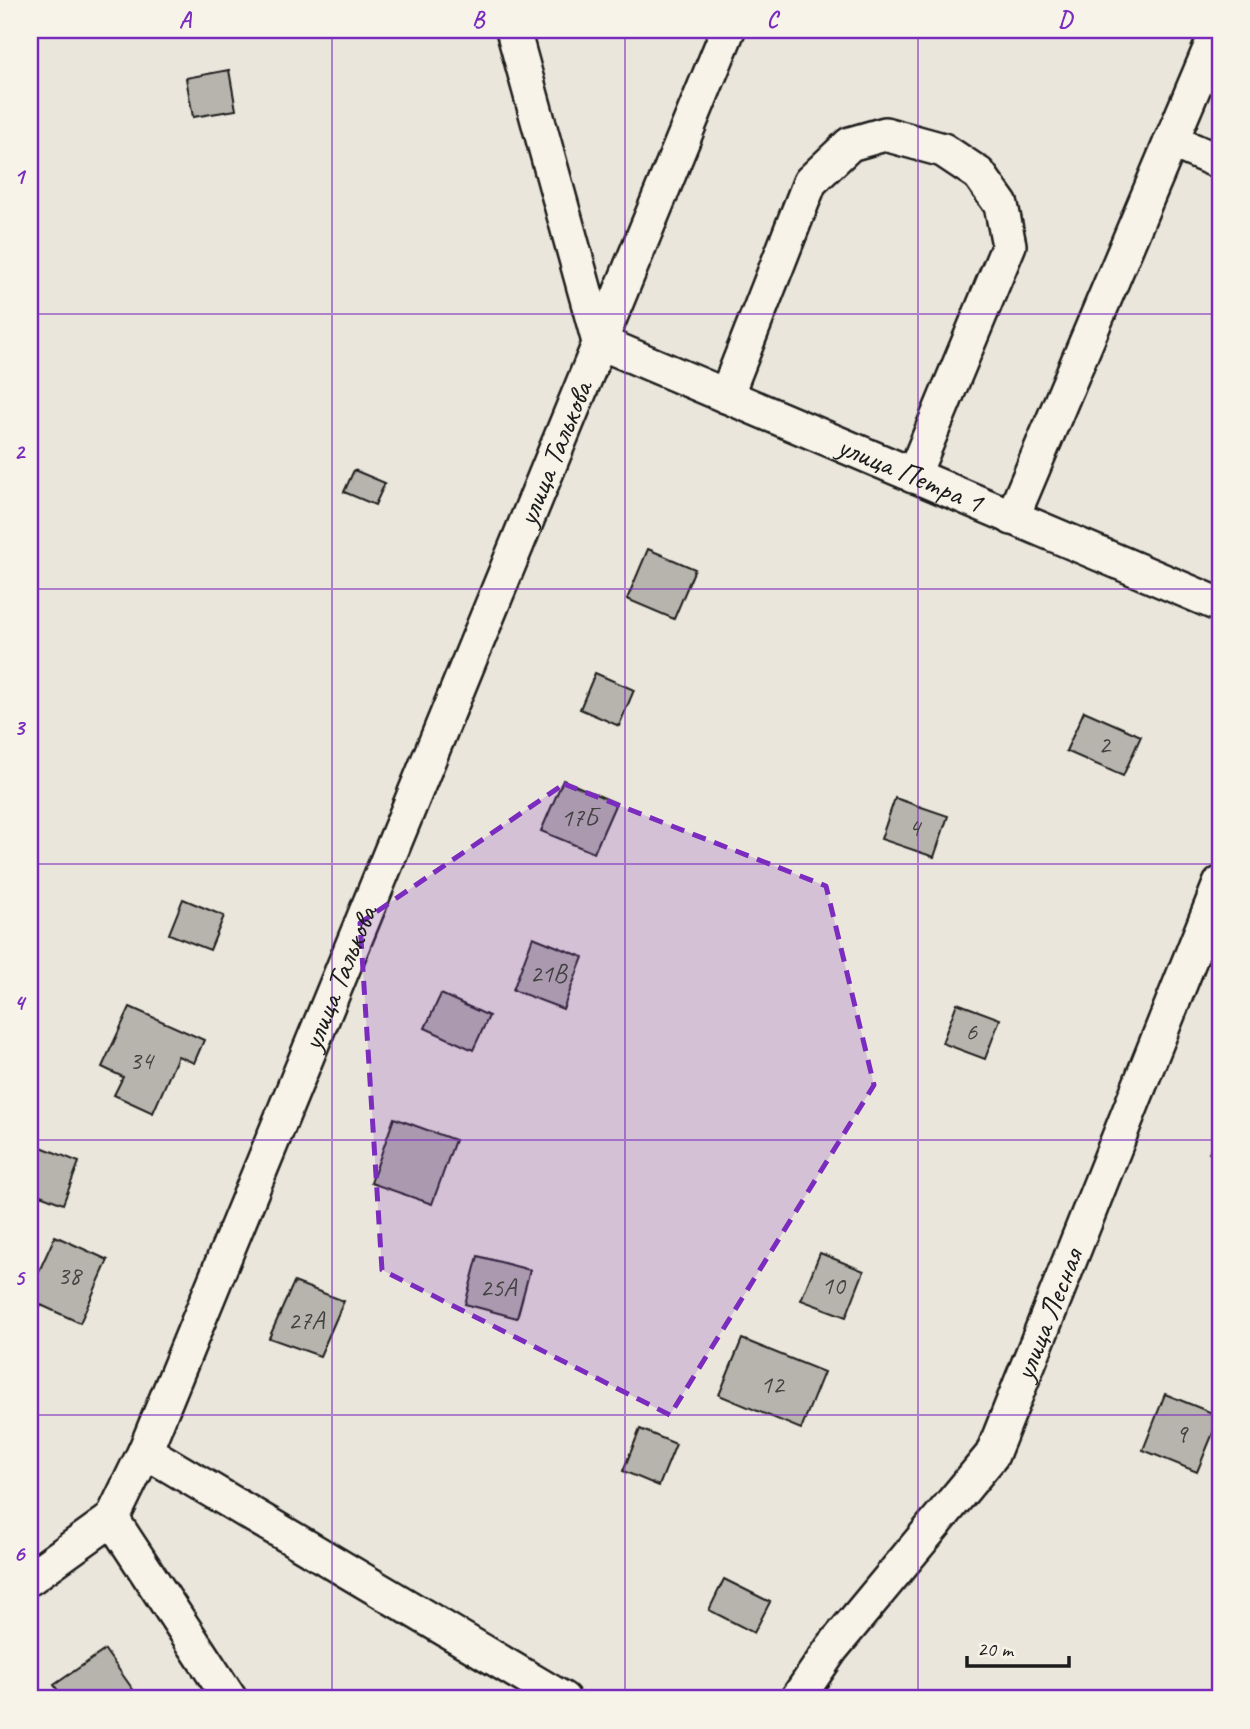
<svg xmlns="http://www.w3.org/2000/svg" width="1250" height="1729" font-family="Caveat,sans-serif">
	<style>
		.building { fill: #b6b4ac; stroke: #1c1c1c; stroke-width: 2 }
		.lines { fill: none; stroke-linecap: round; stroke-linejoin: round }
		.minor-casing { stroke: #1c1c1c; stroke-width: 38 }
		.minor { stroke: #f7f3e8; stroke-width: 33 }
		.marked { fill: #7b2cbf; fill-opacity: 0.2; stroke: #7b2cbf; stroke-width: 5; stroke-dasharray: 14 9; stroke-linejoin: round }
		.grid { fill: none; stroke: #7b2cbf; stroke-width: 2; stroke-opacity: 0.55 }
		.labels { text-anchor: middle; stroke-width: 5; stroke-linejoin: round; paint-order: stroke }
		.number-label { font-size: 26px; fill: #424240 }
		.street-label { font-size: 30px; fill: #1c1c1c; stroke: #f7f3e8 }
		.neatline { fill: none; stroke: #7b2cbf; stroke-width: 2.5 }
		.grid-label { font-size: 23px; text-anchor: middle; font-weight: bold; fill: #7b2cbf }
	</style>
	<rect width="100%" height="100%" fill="#eae6dc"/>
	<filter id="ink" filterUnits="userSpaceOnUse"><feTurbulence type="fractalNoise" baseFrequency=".0143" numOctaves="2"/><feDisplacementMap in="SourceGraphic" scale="14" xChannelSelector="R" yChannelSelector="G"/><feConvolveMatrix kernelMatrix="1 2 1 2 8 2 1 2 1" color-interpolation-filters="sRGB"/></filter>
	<g filter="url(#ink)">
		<path class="building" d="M 229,70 L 236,110 L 193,117 L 186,78 Z
			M 354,470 L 385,483 L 375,505 L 344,492 Z
			M 648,549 L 695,569 L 674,619 L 627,599 Z
			M 595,673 L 634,690 L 619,726 L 580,709 Z
			M 1084,711 L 1141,736 L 1123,776 L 1066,751 Z
			M 563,780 L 616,803 L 594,853 L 541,831 Z
			M 895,798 L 948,816 L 934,857 L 881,839 Z
			M 183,899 L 224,916 L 210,950 L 169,934 Z
			M 533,937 L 583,957 L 563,1009 L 513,990 Z
			M 441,994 L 489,1016 L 473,1050 L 425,1028 Z
			M 957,1003 L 1000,1019 L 985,1059 L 942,1043 Z
			M 130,1007 L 204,1040 L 194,1063 L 178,1056 L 153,1113 L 114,1095 L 123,1077 L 102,1067 Z
			M 394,1118 L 455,1140 L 432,1204 L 371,1183 Z
			M 1220,1127 L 1220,1157 L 1209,1153 Z
			M 41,1147 L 79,1162 L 63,1204 L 30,1191 L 30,1176 Z
			M 55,1236 L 108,1260 L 80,1323 L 30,1300 L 30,1291 Z
			M 820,1253 L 864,1271 L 846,1317 L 801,1300 Z
			M 478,1256 L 530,1270 L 517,1318 L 465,1304 Z
			M 294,1282 L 344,1301 L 320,1356 L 269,1338 Z
			M 742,1339 L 824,1372 L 801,1429 L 719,1395 Z
			M 1165,1394 L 1220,1416 L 1197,1472 L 1143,1450 Z
			M 640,1429 L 676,1444 L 659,1486 L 623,1471 Z
			M 724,1579 L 770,1602 L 754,1633 L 709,1610 Z
			M 105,1650 L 139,1698 L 64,1699 L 54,1685 Z"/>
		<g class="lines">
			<g class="minor-casing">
				<g id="minor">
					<path id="s1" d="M 513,30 L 599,342 L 1220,605"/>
					<path d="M 1171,141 L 1220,162"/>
					<path d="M 726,396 L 810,182 L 850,144 L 885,134 L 943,150 L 979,174 L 1001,205 L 1009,245 L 913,476"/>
					<path d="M 1012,518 L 1218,30"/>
					<path d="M 145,1451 L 563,1699"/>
					<path d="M 112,1519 L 230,1699"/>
					<path id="s2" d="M 30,1578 L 112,1519 L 145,1451 L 728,30"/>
					<path id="s3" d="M 797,1699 L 832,1648 L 992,1455 L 1220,884"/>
				</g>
			</g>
			<use href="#minor" class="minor"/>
		</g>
	</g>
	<path class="marked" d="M 564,784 L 826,886 L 874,1085 L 670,1415 L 382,1270 L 360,923 Z"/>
	<path class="grid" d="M 332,30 L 332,1699M 625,30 L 625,1699M 918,30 L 918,1699M 30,314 L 1220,314M 30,589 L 1220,589M 30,864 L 1220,864M 30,1140 L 1220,1140M 30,1415 L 1220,1415"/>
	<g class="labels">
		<g class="number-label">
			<text x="1104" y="753">2</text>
			<text x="579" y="826">17Б</text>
			<text x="914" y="836">4</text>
			<text x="548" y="982">21В</text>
			<text x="971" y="1040">6</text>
			<text x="141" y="1069">34</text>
			<text x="69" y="1284">38</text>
			<text x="833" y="1294">10</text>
			<text x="498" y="1296">25А</text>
			<text x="306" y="1329">27А</text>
			<text x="772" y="1393">12</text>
			<text x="1181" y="1442">9</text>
		</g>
		<g class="street-label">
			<text dy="10" stroke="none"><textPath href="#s2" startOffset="1255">улица Талькова</textPath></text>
			<text dy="10" stroke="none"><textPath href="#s1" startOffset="662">улица Петра 1</textPath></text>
			<text dy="10" stroke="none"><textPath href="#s2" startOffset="688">улица Талькова</textPath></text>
			<text dy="10" stroke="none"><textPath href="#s3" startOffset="464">улица Лесная</textPath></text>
		</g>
	</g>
	<rect width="1250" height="1729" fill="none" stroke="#f7f3e8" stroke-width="77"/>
	<path d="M967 1656v10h102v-10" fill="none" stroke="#1c1c1c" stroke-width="3.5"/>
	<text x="977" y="1656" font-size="21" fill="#1c1c1c" stroke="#f7f3e8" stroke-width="5" paint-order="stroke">20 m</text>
	<rect x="38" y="38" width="1174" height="1652" class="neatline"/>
	<g class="grid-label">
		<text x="185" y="27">A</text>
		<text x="478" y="27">B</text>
		<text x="772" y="27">C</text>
		<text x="1065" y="27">D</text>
		<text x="19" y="184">1</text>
		<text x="19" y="459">2</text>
		<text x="19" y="735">3</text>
		<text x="19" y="1010">4</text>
		<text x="19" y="1285">5</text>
		<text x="19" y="1561">6</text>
	</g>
</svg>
